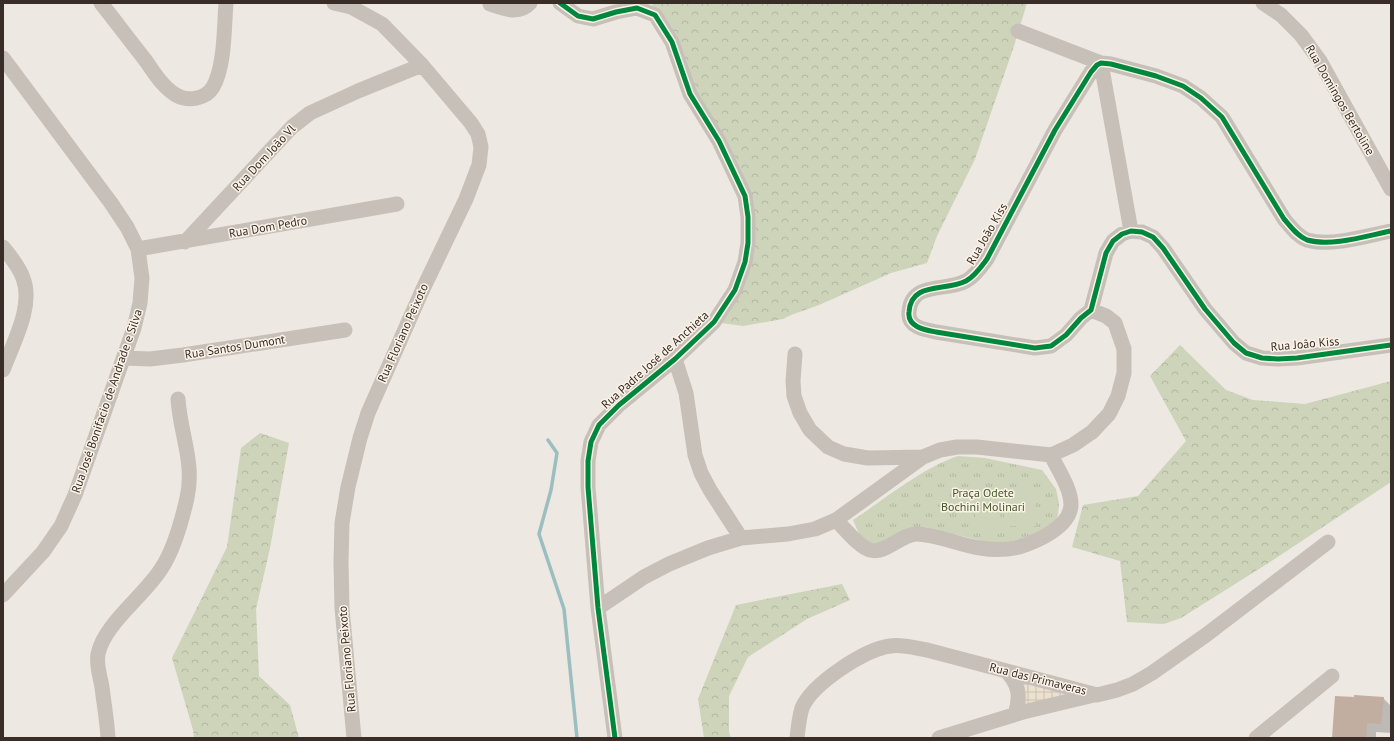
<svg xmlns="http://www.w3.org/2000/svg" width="1394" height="741" font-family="'PT Sans',sans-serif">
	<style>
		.forest { fill: url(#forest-crowns) }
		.park { fill: url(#park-tufts) }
		.pitch { fill: #cdd4ba }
		.plaza { fill: url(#plaza-grid) }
		.shadow { fill: #0003 }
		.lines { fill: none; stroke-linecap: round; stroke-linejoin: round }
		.stream { stroke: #9bbfc0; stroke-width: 3.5 }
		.building { fill: #c2ada1 }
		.minor { stroke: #c7c0b9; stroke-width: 15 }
		.cycleway-casing { stroke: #fbf3e7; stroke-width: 8 }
		.cycleway { stroke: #00873e; stroke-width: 5 }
		.labels { text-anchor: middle; stroke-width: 3; stroke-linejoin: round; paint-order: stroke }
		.street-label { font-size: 12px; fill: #382d27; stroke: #fbf3e7 }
		.park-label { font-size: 12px; fill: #455829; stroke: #fbf3e7 }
	</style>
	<defs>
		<pattern id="forest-crowns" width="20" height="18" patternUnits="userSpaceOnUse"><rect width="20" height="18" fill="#cdd4ba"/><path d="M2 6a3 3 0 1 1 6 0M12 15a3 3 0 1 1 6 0" fill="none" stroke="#b1b6a0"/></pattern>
		<pattern id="park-tufts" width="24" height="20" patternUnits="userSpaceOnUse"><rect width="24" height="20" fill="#cdd4ba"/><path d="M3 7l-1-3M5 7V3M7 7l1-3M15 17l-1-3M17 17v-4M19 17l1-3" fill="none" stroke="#b1b6a0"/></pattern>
		<pattern id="plaza-grid" width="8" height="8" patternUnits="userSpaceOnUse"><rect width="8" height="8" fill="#ece1cf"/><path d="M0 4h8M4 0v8" fill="none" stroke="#cbc1b2"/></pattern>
	</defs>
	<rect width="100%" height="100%" fill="#ede8e1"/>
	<path class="forest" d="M 652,3 L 1027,3 L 1014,46 L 975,159 L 937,236 L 927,263 L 891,273 L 819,305 L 791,315 L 783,319 L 743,326 L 714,322 L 735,290 L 748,217 L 655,15 Z
		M 1180,345 L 1226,390 L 1253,400 L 1305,404 L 1391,381 L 1391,482 L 1270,562 L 1181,618 L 1164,624 L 1127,622 L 1120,561 L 1072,547 L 1083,505 L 1138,496 L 1186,441 L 1150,376 Z
		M 260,433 L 289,443 L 270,548 L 256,609 L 259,676 L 290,705 L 299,738 L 194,738 L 193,730 L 172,658 L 227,547 L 241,448 Z
		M 842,584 L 850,600 L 807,619 L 748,657 L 729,696 L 729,732 L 731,738 L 704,738 L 698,699 L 736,605 Z"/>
	<path class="park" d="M 958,456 L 985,458 L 1042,470 L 1056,489 L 1059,503 L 1058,515 L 1055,523 L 1046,529 L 1020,539 L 1001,543 L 982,541 L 926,527 L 915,528 L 885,544 L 863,543 L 853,520 C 885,499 922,468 958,456 Z"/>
	<path class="pitch" d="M 976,489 L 1001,489 L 1000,534 L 975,533 Z
		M 1007,489 L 1036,490 L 1035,526 L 1005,526 Z"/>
	<path class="plaza" d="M 1019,679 L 1078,694 L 1025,707 Z"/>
	<path class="shadow" d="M 1383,698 L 1391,706 L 1391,733 L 1376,732 L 1376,738 L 1333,738 Z"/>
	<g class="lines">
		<path class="stream" d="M 548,440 L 557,453 L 551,490 L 539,534 L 564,609 L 577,738"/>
	</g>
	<path class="building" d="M 1354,695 L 1384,697 L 1381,724 L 1367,723 L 1366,738 L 1332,738 L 1335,696 L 1354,697 Z"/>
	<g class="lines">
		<path class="minor" d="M 101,3 C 116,22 131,42 146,61 C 154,73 163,87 176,95 C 188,102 206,99 213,87 C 225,66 224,27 226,3
			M 334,3 L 351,7 L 382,24 L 422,65 L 471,123 L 478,134 L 481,147 L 479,165 L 466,199 L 422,291 L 368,413 L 360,438 L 348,487 L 342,523 L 341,562 L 342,608 L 354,738
			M 560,3 L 578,16 L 593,19 L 616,12 L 637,8 L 655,15 L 672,42 L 690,94 L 719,141 L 745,196 L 748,217 L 748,243 L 745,262 L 735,290 L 714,322 L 675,359 L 619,405 L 599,425 L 591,442 L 588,461 L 588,487 L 598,608 L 615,738
			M 1263,3 L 1281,15 L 1301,35 L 1320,61 L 1391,189
			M 490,4 C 504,9 519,15 530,3
			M 1018,31 L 1101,63 L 1131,231
			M 3,58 L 111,203 L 127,227 L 138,249 L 142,278 L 140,303 L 134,328 L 75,495 L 61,526 L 43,552 L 3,595
			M 1391,231 C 1366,236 1331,247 1307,240 C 1297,236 1291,227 1284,219 L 1222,117 L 1201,98 L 1183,86 L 1156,76 L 1111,64 L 1101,63 L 1097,65 L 1091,72 L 1055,130 L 987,259 C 981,267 975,276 966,281 C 945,292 911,281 909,312 C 907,327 925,330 936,332 L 1035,348 L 1051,346 L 1066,335 L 1081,318 L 1091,310 L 1106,253 L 1113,241 L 1122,234 L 1131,231 L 1142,232 L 1153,237 L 1163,248 L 1205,309 L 1234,343 L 1246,353 L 1262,358 L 1278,359 L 1297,358 L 1391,345
			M 185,242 L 292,127 L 310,113 L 358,91 L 422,65
			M 3,247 C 10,256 19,266 23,278 C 34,306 13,343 3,370
			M 138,249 L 397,204
			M 795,354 L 793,381 L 794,396 L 800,413 L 810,430 L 828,447 L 844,454 L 868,458 L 923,457 L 940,450 L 957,447 L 977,447 L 1051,455 L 1073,445 L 1092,432 L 1109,414 L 1118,396 L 1124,373 L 1124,349 L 1115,323 L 1106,316 L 1091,310
			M 124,358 L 150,359 L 183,355 L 345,330
			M 675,359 L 686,393 L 695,455 L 701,473 L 710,490 L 741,538
			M 836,520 C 845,529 859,547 870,550 C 885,555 902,533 918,534 C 939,535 959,545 980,548 C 992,550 1007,550 1019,547 C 1038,541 1070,527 1071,505 C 1071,488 1058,470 1051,455
			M 598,608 L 644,577 L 669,564 L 708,548 L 741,538 L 788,534 L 815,529 L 836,520 L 923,457
			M 1006,671 C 1019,684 1021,697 1015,714
			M 108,738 C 107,721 104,704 102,687 C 100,676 96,664 98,654 C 104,624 144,596 161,569 C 174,550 182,520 187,498 C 195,463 180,433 178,399
			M 797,738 C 798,728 799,718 802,708 C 812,684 865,649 890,646 C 902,644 915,648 927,650 L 1097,695 L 1117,690 L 1133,684 L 1152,673 L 1206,635 L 1328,542
			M 939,738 L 1023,712 L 1094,695
			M 1256,738 L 1332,676"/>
		<g class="cycleway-casing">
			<path id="cycleway" d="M 560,3 L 578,16 L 593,19 L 616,12 L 637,8 L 655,15 L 672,42 L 690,94 L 719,141 L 745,196 L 748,217 L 748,243 L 745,262 L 735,290 L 714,322 L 675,359 L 619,405 L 599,425 L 591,442 L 588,461 L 588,487 L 598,608 L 615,738
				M 1391,231 C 1366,236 1331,247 1307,240 C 1297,236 1291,227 1284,219 L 1222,117 L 1201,98 L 1183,86 L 1156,76 L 1111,64 L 1101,63 L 1097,65 L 1091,72 L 1055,130 L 987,259 C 981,267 975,276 966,281 C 945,292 911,281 909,312 C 907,327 925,330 936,332 L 1035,348 L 1051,346 L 1066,335 L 1081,318 L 1091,310 L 1106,253 L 1113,241 L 1122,234 L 1131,231 L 1142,232 L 1153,237 L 1163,248 L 1205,309 L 1234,343 L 1246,353 L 1262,358 L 1278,359 L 1297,358 L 1391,345"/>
		</g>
		<use href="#cycleway" class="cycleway"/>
	</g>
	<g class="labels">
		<g class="street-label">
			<text transform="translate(1340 100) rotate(60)" y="4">Rua Domingos Bertoline</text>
			<text transform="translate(264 158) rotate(-47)" y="4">Rua Dom João Vl</text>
			<text transform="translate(268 227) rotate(-10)" y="4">Rua Dom Pedro</text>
			<text transform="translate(987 234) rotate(-60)" y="4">Rua João Kiss</text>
			<text transform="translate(403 333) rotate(-66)" y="4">Rua Floriano Peixoto</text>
			<text transform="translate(1305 344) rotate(-5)" y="4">Rua João Kiss</text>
			<text transform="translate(235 347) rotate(-9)" y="4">Rua Santos Dumont</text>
			<text transform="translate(655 360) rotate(-42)" y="4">Rua Padre José de Anchieta</text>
			<text transform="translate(107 401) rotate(-71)" y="4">Rua José Bonifacio de Andrade e Silva</text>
			<text transform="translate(347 659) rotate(-95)" y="4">Rua Floriano Peixoto</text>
			<text transform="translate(1038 679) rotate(14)" y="4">Rua das Primaveras</text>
		</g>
		<g class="park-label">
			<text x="983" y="497">Praça Odete<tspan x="983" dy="14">Bochini Molinari</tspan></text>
		</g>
	</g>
	<rect width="1394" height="741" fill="none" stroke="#382d27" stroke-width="8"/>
</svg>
